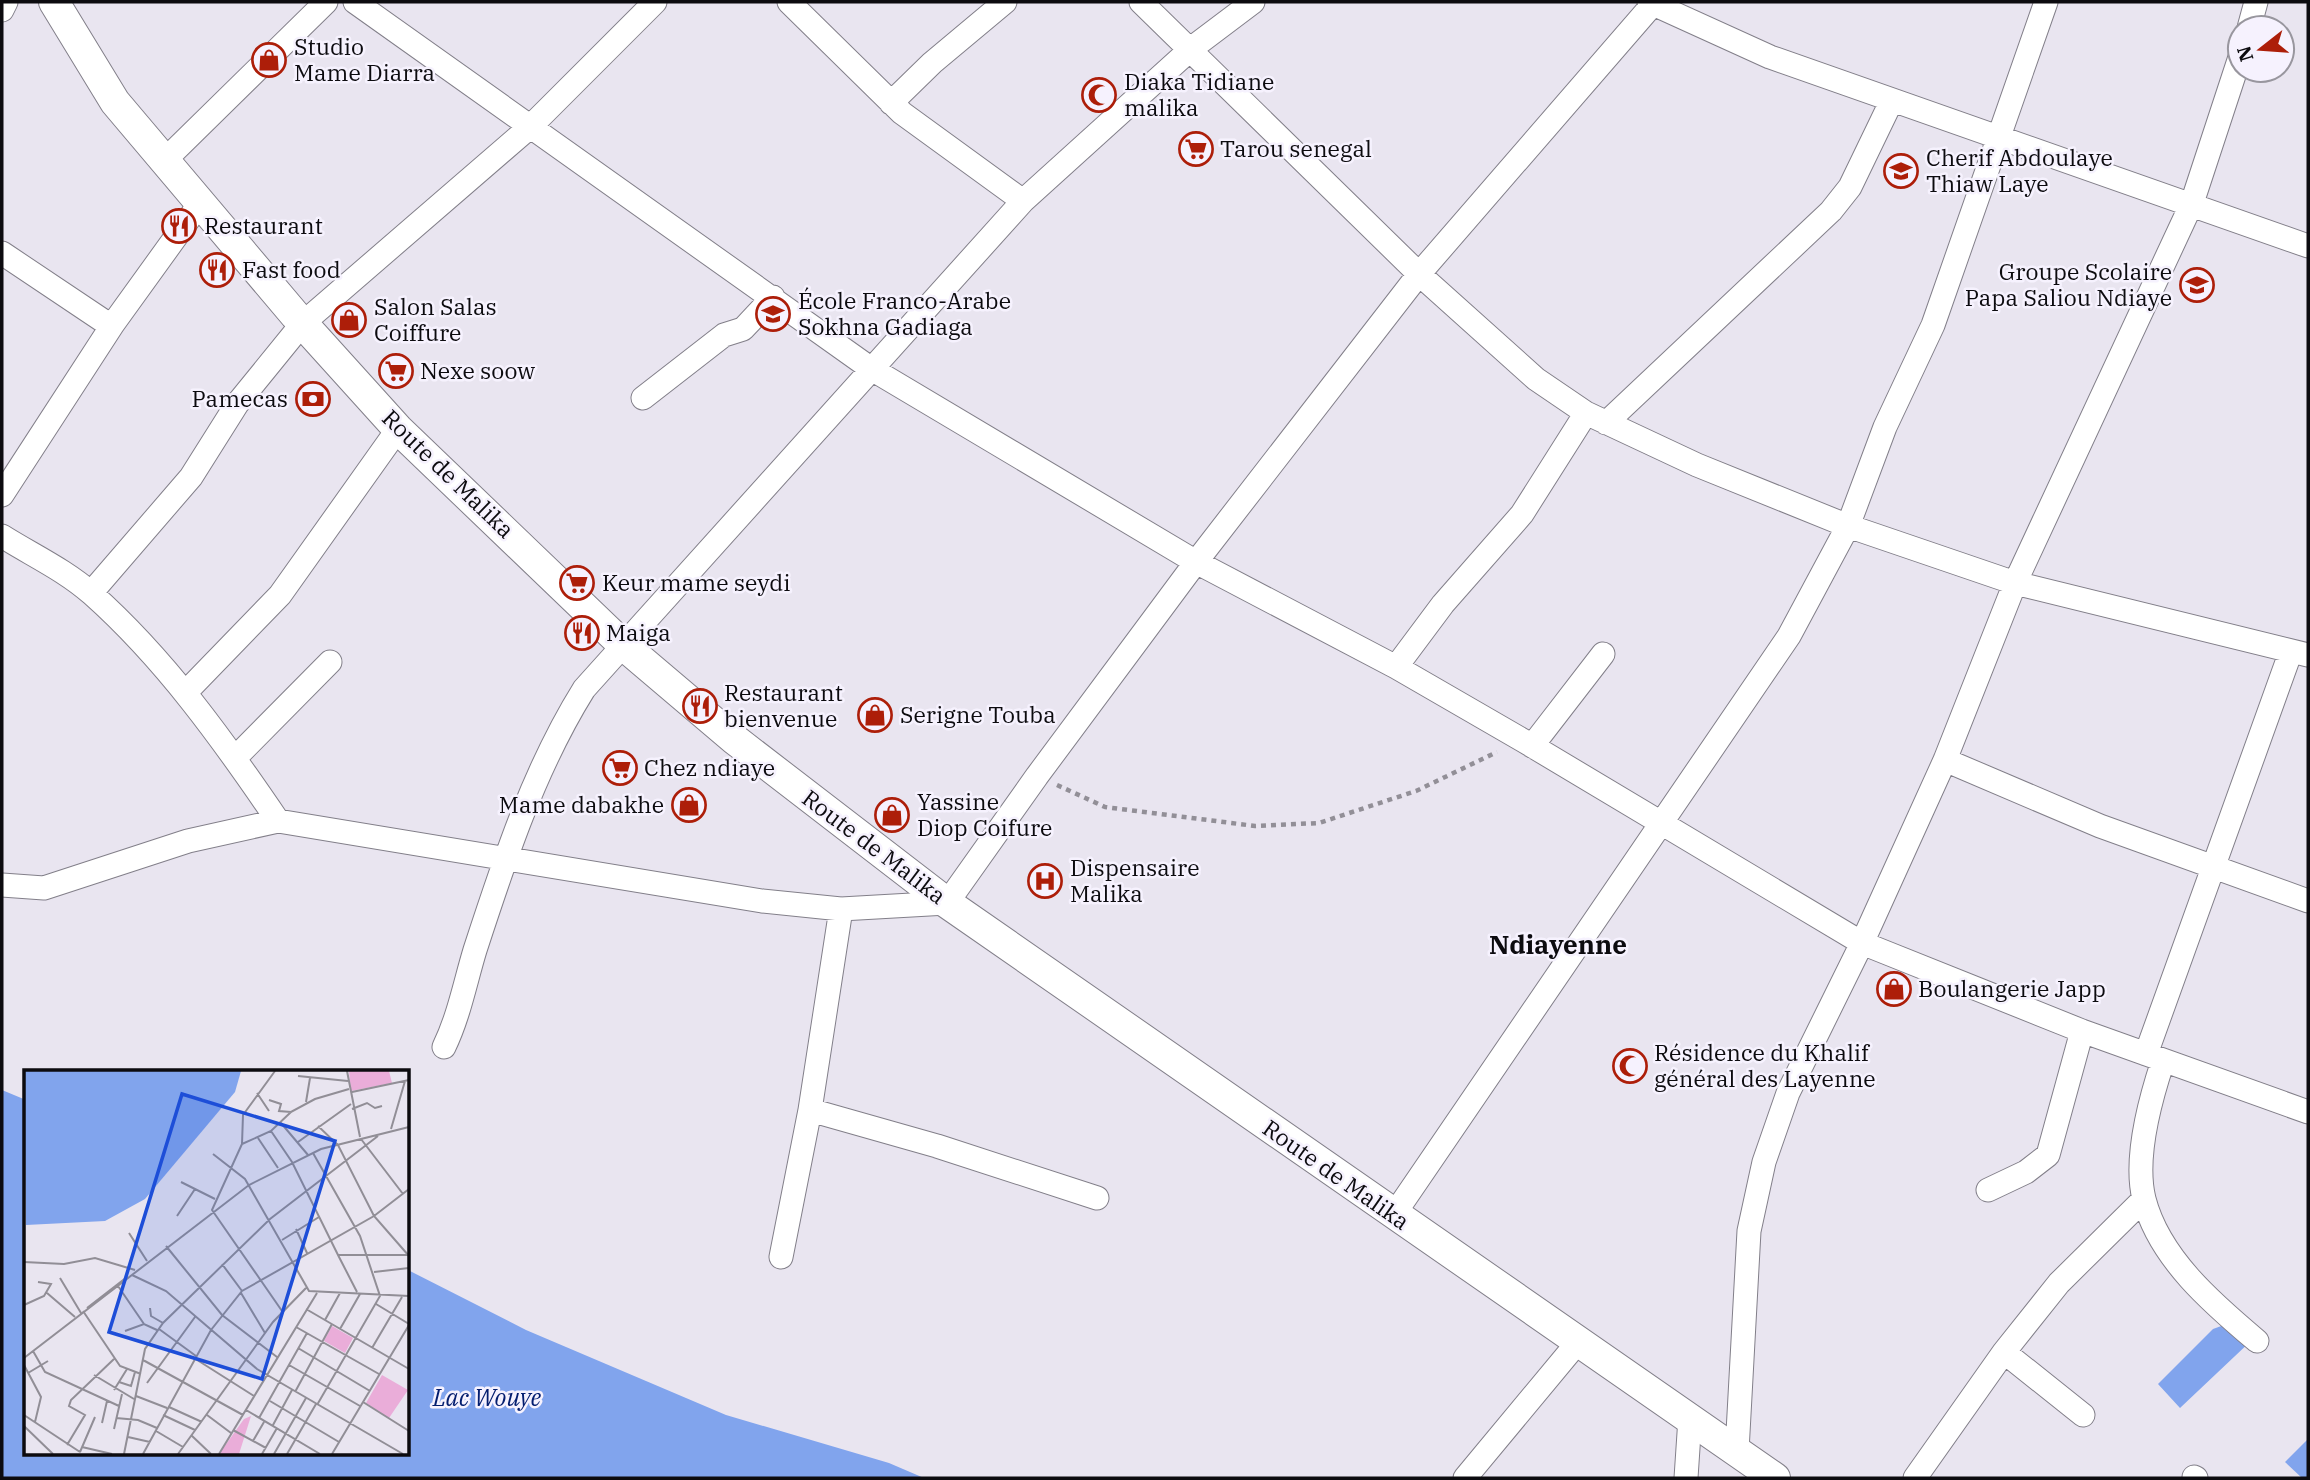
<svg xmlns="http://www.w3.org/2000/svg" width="2310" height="1480" font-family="'IBM Plex Serif',serif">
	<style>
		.water { fill: #81a4ed }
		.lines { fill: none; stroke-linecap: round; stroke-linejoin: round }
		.minor-casing { stroke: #827f89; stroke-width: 25 }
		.major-casing { stroke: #827f89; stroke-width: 32 }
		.path { stroke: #928f97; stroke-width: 4.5; stroke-dasharray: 5 5; stroke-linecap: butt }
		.minor { stroke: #fff; stroke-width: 23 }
		.major { stroke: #fff; stroke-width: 30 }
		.labels { text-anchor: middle; stroke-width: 5; stroke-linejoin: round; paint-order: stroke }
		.poi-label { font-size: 23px; fill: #0c0b0f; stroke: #f6f2fe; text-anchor: start }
		.street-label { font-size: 23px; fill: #0c0b0f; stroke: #f6f2fe }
		.water-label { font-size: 24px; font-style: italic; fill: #031d6f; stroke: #f6f2fe }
		.quarter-label { font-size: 26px; font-weight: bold; fill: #0c0b0f; stroke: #f6f2fe }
		.inset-road { fill: none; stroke: #918e96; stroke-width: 2 }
		.view { fill: #1d4ed8; fill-opacity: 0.15; stroke: #1d4ed8; stroke-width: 3.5 }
		.inset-edge { fill: none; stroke: #0c0b0f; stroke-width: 3.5 }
	</style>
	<rect width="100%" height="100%" fill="#e9e5f0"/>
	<path class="water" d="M 2,1090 L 26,1100 L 26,1454 L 408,1454 L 408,1270 L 526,1330 L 726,1415 L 889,1463 L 924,1478 L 2,1478 Z
		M 2224,1325 L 2253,1339 L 2180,1408 L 2158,1384 L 2213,1329 Z
		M 2308,1439 L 2308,1478 L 2302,1478 L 2285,1462 Z"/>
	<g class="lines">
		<g class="minor-casing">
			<path id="minor" d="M 355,2 L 870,368 L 1196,562 L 1396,667 L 1524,741 L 1862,943 L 2082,1031 L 2308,1112
				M 789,2 L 902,113 L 1023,201
				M 1141,2 L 1419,274 L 1536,379 L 1586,413 L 1697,465 L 1848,526 L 2015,583 L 2308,655
				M 1649,2 L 1770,57 L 2308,246
				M 2,10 L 6,2
				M 2249,28 L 2256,2
				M 891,103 L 932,63 L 1005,2
				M 165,160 L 326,2
				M 2,253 L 108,324 L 113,324
				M 643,398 L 724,335 L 743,329 L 773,297
				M 1606,423 L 1831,211 L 1850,187 L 1892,100
				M 2,495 L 113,324 L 201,202
				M 2,536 C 32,555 65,570 92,594 C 165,659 223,740 278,821
				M 91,593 L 191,477 L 237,404 L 302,324 L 531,126 L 655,2
				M 1396,667 L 1443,604 L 1522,514 L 1586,413
				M 186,692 L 280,595 L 398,429
				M 1532,746 L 1603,654
				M 235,758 L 330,662
				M 1945,760 L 2100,826 L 2308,901
				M 2,885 L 44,888 L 188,841 L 278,821 L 762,901 L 841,909 L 947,903 L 1037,776 L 1196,562 L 1419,274 L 1653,4
				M 444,1047 C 459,1016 465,983 475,950 C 504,861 534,769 584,689 L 1023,201 L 1192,48 L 1253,2
				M 2146,1054 L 2291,651
				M 2163,1061 C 2150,1100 2134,1158 2144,1199 C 2159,1258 2213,1304 2257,1341
				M 810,1110 L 937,1146 L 1097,1198
				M 1988,1190 L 2026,1172 L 2048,1155 L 2082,1031
				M 1393,1216 L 1789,636 L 1848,526 L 1885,427 L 1933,325 L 2046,2
				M 781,1257 L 810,1110 L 841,909
				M 2004,1352 L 2083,1415
				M 1737,1451 L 1749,1231 L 1764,1162 L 1788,1093 L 1862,943 L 1945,760 L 2015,583 L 2192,203 L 2240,57
				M 2194,1477 L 2196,1478
				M 1465,1478 L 1578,1342
				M 1686,1478 L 1690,1418
				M 1915,1478 L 2004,1352 L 2059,1283 L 2144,1199"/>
		</g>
		<g class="major-casing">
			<path id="major" d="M 54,2 L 115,102 L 295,315 L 398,429 L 622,644 L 734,739 L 947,903 L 1775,1478"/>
		</g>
		<path class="path" d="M 1057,785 L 1105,807 L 1255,826 L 1319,823 L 1416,791 L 1497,752"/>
		<use href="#minor" class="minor"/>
		<use href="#major" class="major"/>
	</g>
	<defs>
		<g id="shop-ring" transform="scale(1.75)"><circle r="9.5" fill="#f6f2fe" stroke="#ad1e09" stroke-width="1.5"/><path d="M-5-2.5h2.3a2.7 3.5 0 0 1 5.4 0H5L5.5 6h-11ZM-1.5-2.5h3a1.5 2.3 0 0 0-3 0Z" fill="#ad1e09"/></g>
		<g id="mosque-ring" transform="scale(1.75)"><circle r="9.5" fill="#f6f2fe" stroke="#ad1e09" stroke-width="1.5"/><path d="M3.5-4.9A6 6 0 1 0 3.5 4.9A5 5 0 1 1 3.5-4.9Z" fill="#ad1e09"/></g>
		<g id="supermarket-ring" transform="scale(1.75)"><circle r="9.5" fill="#f6f2fe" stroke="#ad1e09" stroke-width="1.5"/><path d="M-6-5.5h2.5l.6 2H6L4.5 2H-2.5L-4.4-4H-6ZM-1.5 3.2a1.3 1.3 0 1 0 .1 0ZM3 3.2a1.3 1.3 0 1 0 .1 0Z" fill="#ad1e09"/></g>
		<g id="school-ring" transform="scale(1.75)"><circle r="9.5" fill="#f6f2fe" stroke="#ad1e09" stroke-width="1.5"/><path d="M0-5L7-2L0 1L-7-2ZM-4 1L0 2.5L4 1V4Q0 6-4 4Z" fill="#ad1e09"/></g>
		<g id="restaurant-ring" transform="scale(1.75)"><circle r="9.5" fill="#f6f2fe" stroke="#ad1e09" stroke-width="1.5"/><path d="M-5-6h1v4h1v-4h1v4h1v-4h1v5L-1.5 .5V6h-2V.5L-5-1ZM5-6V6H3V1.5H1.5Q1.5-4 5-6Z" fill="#ad1e09"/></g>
		<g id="bank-ring" transform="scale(1.75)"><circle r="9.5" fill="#f6f2fe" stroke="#ad1e09" stroke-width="1.5"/><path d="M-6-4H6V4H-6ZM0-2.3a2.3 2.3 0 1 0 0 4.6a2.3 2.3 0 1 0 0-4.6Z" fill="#ad1e09"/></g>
		<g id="hospital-ring" transform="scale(1.75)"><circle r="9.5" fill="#f6f2fe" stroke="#ad1e09" stroke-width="1.5"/><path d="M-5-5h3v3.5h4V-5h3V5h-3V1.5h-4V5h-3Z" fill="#ad1e09"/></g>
	</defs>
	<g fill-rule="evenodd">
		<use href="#shop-ring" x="269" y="60"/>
		<use href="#mosque-ring" x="1099" y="95"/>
		<use href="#supermarket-ring" x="1196" y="149"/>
		<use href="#school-ring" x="1901" y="171"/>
		<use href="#restaurant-ring" x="179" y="226"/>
		<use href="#restaurant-ring" x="217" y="270"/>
		<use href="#school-ring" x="2197" y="285"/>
		<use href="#school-ring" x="773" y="314"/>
		<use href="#shop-ring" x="349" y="320"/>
		<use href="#supermarket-ring" x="396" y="371"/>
		<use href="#bank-ring" x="313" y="399"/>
		<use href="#supermarket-ring" x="577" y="583"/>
		<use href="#restaurant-ring" x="582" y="633"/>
		<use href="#restaurant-ring" x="700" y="706"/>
		<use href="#shop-ring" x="875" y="715"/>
		<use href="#supermarket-ring" x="620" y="768"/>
		<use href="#shop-ring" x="689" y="805"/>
		<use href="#shop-ring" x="892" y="815"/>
		<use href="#hospital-ring" x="1045" y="881"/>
		<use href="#shop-ring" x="1894" y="989"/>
		<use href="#mosque-ring" x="1630" y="1066"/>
	</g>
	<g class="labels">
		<g class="poi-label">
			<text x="294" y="55">Studio<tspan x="294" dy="26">Mame Diarra</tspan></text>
			<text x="1124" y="90">Diaka Tidiane<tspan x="1124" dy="26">malika</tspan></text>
			<text x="1220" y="157">Tarou senegal</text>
			<text x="1926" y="166">Cherif Abdoulaye<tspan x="1926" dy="26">Thiaw Laye</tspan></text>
			<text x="204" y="234">Restaurant</text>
			<text x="242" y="278">Fast food</text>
			<text x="2172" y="280" text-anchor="end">Groupe Scolaire<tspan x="2172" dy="26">Papa Saliou Ndiaye</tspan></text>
			<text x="798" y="309">École Franco-Arabe<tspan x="798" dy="26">Sokhna Gadiaga</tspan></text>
			<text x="374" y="315">Salon Salas<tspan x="374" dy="26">Coiffure</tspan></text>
			<text x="420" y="379">Nexe soow</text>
			<text x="288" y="407" text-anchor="end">Pamecas</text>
			<text x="602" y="591">Keur mame seydi</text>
			<text x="606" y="641">Maiga</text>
			<text x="724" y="701">Restaurant<tspan x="724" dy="26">bienvenue</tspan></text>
			<text x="900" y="723">Serigne Touba</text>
			<text x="644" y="776">Chez ndiaye</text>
			<text x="917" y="810">Yassine<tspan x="917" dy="26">Diop Coifure</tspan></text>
			<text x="664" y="813" text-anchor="end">Mame dabakhe</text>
			<text x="1070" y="876">Dispensaire<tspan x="1070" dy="26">Malika</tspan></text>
			<text x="1918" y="997">Boulangerie Japp</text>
			<text x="1654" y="1061">Résidence du Khalif<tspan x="1654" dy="26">général des Layenne</tspan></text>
		</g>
		<g class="street-label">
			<text transform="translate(448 474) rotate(44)" y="8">Route de Malika</text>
			<text transform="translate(874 847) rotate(37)" y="8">Route de Malika</text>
			<text transform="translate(1336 1175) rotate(35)" y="8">Route de Malika</text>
		</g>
		<g class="water-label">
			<text x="487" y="1406">Lac Wouye</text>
		</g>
		<g class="quarter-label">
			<text x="1558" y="954">Ndiayenne</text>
		</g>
	</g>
	<g transform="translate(24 1070)">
		<rect width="385" height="385" fill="#e9e5f0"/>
		<path d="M 325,1 L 365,1 L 368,13 L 327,21 ZM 308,256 L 329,268 L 321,283 L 300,271 ZM 358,305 L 384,320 L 365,348 L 342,333 ZM 227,346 L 215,384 L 195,384 L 220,349 Z" fill="#eaadd9"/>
		<path d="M 0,1 L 217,1 L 211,22 L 121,129 L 81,151 L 2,155 Z" fill="#81a4ed"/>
		<path class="inset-road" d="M 251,1 L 219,45 L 218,74 L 188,140 L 258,241M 323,1 L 336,67M 274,6 L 324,11M 328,22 L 385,10M 233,23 L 245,41M 245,30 L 257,34 L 255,41 L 267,42 L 291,29 L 325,19M 282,32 L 286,8M 328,39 L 343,33 L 351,38 L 358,36M 257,53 L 284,85M 294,56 L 314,75 L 350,146 L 385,186M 367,59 L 381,11M 247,61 L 268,92 L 314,185 L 385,185M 234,68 L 254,98M 337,69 L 379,124M 274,72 L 327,34M 218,74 L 247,61 L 267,42M 289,83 L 336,166 L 356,226 L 293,335M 189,84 L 221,109 L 285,221 L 385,226M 157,112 L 191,129M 153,146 L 171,119M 272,159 L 283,183M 105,163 L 123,191M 258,170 L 295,147M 142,176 L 198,245 L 253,287M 314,185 L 333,222M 0,192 L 40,194 L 71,188 L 111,200M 198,194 L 218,221M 350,202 L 385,198M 108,205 L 142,221 L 233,299 L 379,384M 36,208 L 57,243M 94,216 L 120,254M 23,223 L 51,247M 217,223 L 241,263M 352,234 L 385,254M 0,235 L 20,226 L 27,214 L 14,212M 63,238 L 103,207M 126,238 L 127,246 L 139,253M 282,239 L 385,299M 59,241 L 96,296 L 117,304M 301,250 L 316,223M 272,257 L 355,304M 135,259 L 172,286M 316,259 L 336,224M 101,261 L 120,254 L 133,260M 274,278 L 346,321M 348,278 L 378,227M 9,281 L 21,302 L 95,336M 0,288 L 225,115 L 297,79 L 385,57M 170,288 L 230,326M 119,290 L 219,345M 0,295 L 17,327 L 11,352M 265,295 L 336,336M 4,303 L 24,291M 70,305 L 110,329M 95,312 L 107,316 L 111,302M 123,313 L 171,247M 90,320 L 103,299M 271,322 L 308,254M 112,326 L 143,338M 246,331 L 315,372M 339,332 L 385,361M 145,337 L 178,352M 222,340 L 296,384M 0,345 L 56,382M 139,345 L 171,360M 183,345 L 207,363M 92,348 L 114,350 L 133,358M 235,348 L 283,263M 78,353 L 83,331M 249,355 L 268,320M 0,356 L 29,384M 90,359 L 98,324M 209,360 L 242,378M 132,361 L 159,377M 167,365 L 187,384M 104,367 L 126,372M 229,371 L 240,352M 43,375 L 61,345 L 45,336 L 47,330 L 90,289M 58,377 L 88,384M 56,382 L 71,347M 100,384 L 121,279 L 139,253 L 246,149 L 354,66M 119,384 L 187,260 L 218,221 L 350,146 L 385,119M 154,384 L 249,252 L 282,218M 195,384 L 293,223M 238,384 L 253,358M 250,384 L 282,328M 263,384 L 292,334M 308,384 L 385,255"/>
		<path class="view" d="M 158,24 L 311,71 L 238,309 L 85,262 Z"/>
		<rect width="385" height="385" class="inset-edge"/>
	</g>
	<rect width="2310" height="1480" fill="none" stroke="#0c0b0f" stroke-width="7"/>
	<g transform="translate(2261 49) rotate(253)"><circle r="33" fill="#f6f2fe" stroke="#98969e" stroke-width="2"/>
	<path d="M0-5L12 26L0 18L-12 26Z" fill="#ad1e09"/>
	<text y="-10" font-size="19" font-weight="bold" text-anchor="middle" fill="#0c0b0f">N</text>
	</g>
</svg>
